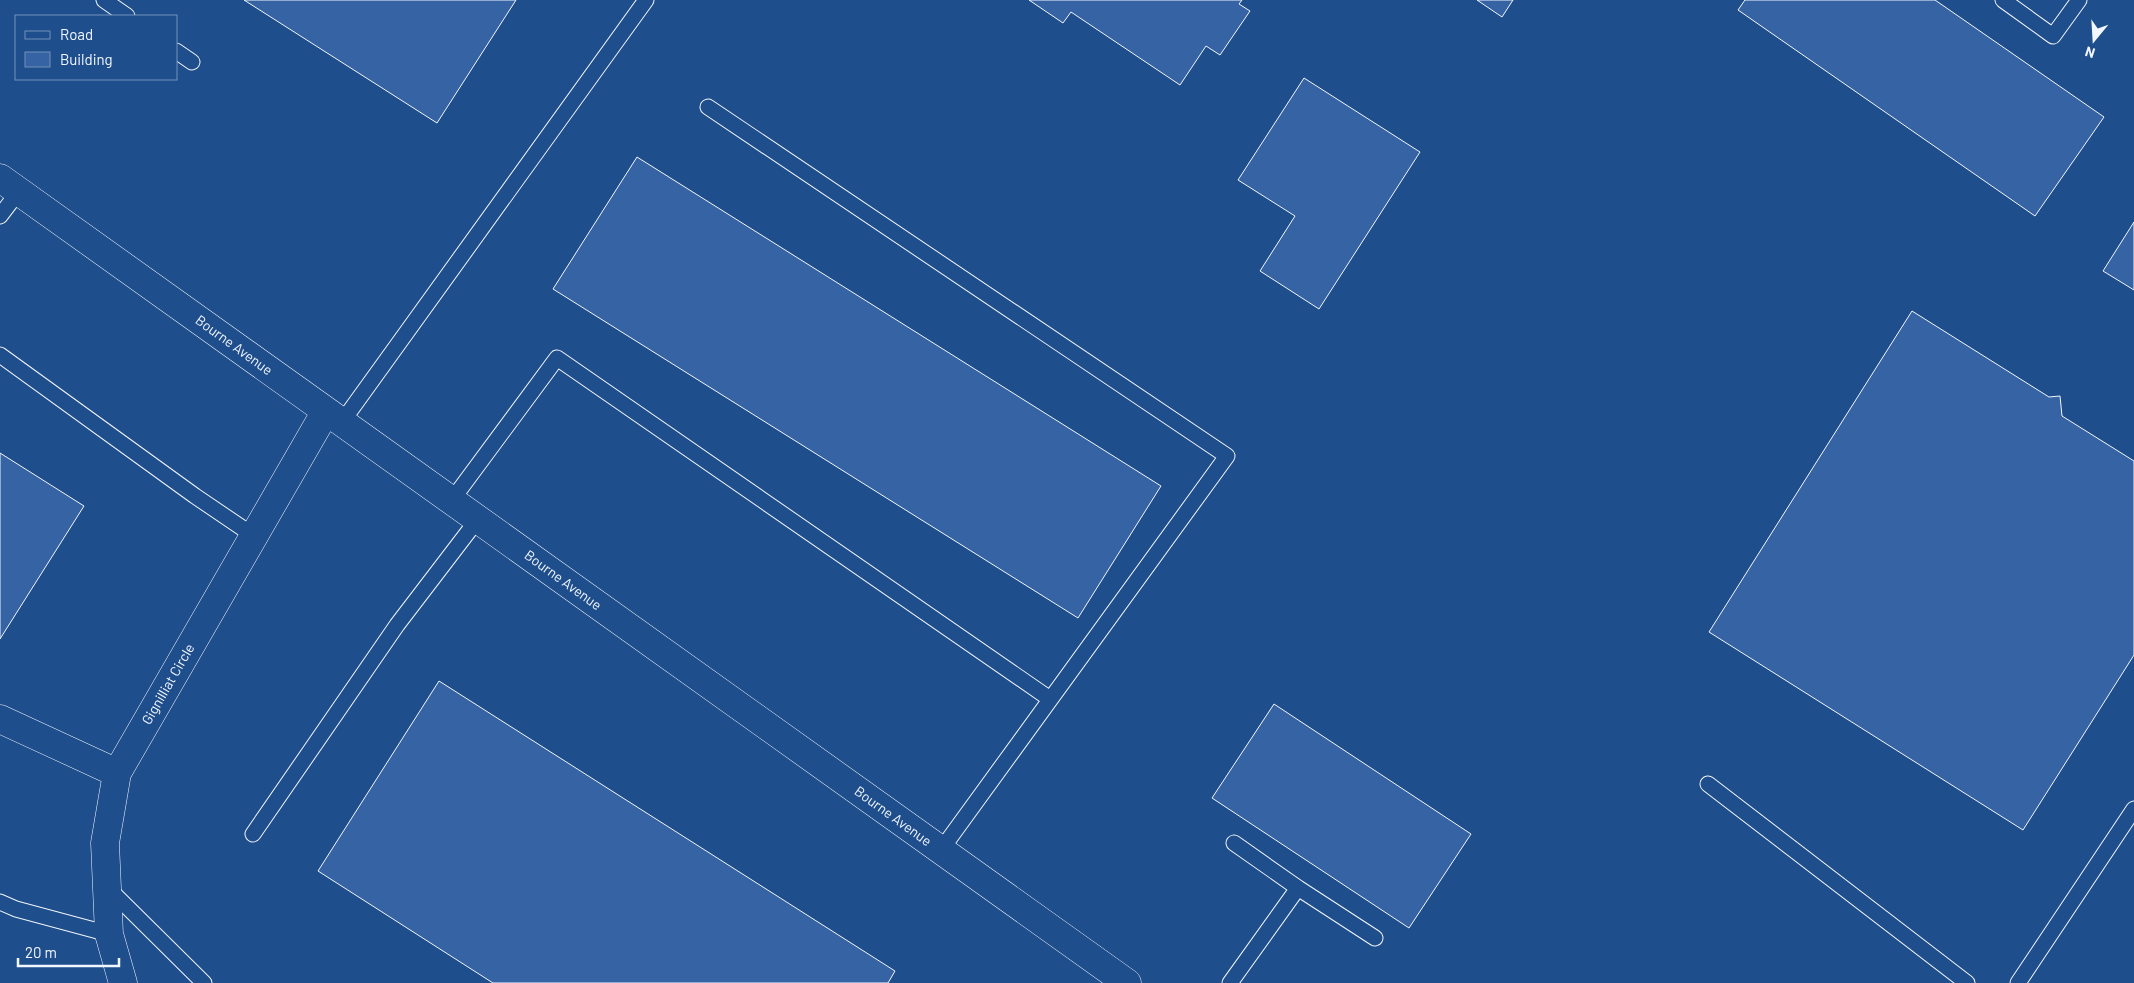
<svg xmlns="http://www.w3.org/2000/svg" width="2134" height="983" font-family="Barlow,sans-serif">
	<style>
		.building { fill: #3563a3; stroke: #f2f6ff }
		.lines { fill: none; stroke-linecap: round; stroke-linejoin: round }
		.service-casing { stroke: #f2f6ff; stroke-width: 17 }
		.minor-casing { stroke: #f2f6ff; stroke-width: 29 }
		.service { stroke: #1f4e8c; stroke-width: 15 }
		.minor { stroke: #1f4e8c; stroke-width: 28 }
		.labels { text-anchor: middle; stroke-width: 4; stroke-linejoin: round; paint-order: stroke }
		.street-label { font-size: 14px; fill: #f2f6ff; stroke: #1f4e8c }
	</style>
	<rect width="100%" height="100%" fill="#1f4e8c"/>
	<path class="building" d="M 244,0 L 516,0 L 437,123 Z
		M 1029,0 L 1242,0 L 1239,4 L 1250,11 L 1220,55 L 1206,46 L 1180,85 L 1071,12 L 1063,23 Z
		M 1477,0 L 1513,0 L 1502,17 Z
		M 1745,0 L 1935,0 L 2104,117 L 2035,216 L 1738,10 Z
		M 1304,78 L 1420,152 L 1319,309 L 1260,271 L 1295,216 L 1238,180 Z
		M 637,157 L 1161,486 L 1078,618 L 553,289 Z
		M 2134,222 L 2134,290 L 2103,271 Z
		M 1912,311 L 2049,397 L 2060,396 L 2062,416 L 2134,461 L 2134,655 L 2023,830 L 1709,632 Z
		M 0,453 L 84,506 L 0,639 Z
		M 439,681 L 895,971 L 888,983 L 493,983 L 318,871 Z
		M 1274,704 L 1471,834 L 1409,928 L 1212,798 Z"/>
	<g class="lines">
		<g class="service-casing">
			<path id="service" d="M 104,0 L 127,16
				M 2003,0 L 2053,36 L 2079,0
				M 176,51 L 192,62
				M 708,107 L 1227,456 L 941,850
				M 0,216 L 19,191
				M 0,355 L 195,496 L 254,536
				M 342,422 L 646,0
				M 452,500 L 557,358 L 1050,699
				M 1708,784 L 1967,983
				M 253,834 L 397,625 L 478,519
				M 1234,843 L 1298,888
				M 107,887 L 204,983
				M 0,902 L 16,909 L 109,934
				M 1230,983 L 1298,888 L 1375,938
				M 2018,983 L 2134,809"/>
		</g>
		<g class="minor-casing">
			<path id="minor" d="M 0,178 L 1127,983
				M 0,719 L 117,773
				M 123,983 L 109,934 L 105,843 L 117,773 L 326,411"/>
		</g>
		<use href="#service" class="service"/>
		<use href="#minor" class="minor"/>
	</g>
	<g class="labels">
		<g class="street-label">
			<text transform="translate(234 345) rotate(36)" y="5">Bourne Avenue</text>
			<text transform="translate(563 580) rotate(36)" y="5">Bourne Avenue</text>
			<text transform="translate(168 684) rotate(-60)" y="5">Gignilliat Circle</text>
			<text transform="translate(893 816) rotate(36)" y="5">Bourne Avenue</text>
		</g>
	</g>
	<rect x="15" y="15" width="162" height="65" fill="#1f4e8c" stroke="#7391ba"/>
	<rect x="25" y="31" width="25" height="8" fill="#1f4e8c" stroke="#7391ba"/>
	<text x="60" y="40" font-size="15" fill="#f2f6ff">Road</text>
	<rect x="25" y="52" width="25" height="15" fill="#3563a3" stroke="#7391ba"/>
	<text x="60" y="65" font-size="15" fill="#f2f6ff">Building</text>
	<g transform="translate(2094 40) rotate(198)" stroke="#1f4e8c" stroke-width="4" paint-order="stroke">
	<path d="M0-4L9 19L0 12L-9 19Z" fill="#f2f6ff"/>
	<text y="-8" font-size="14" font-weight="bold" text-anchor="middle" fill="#f2f6ff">N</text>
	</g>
	<path d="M18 958v8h101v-8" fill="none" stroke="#f2f6ff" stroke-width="2.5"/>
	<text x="25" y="958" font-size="15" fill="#f2f6ff" stroke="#1f4e8c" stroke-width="4" paint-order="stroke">20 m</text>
</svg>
